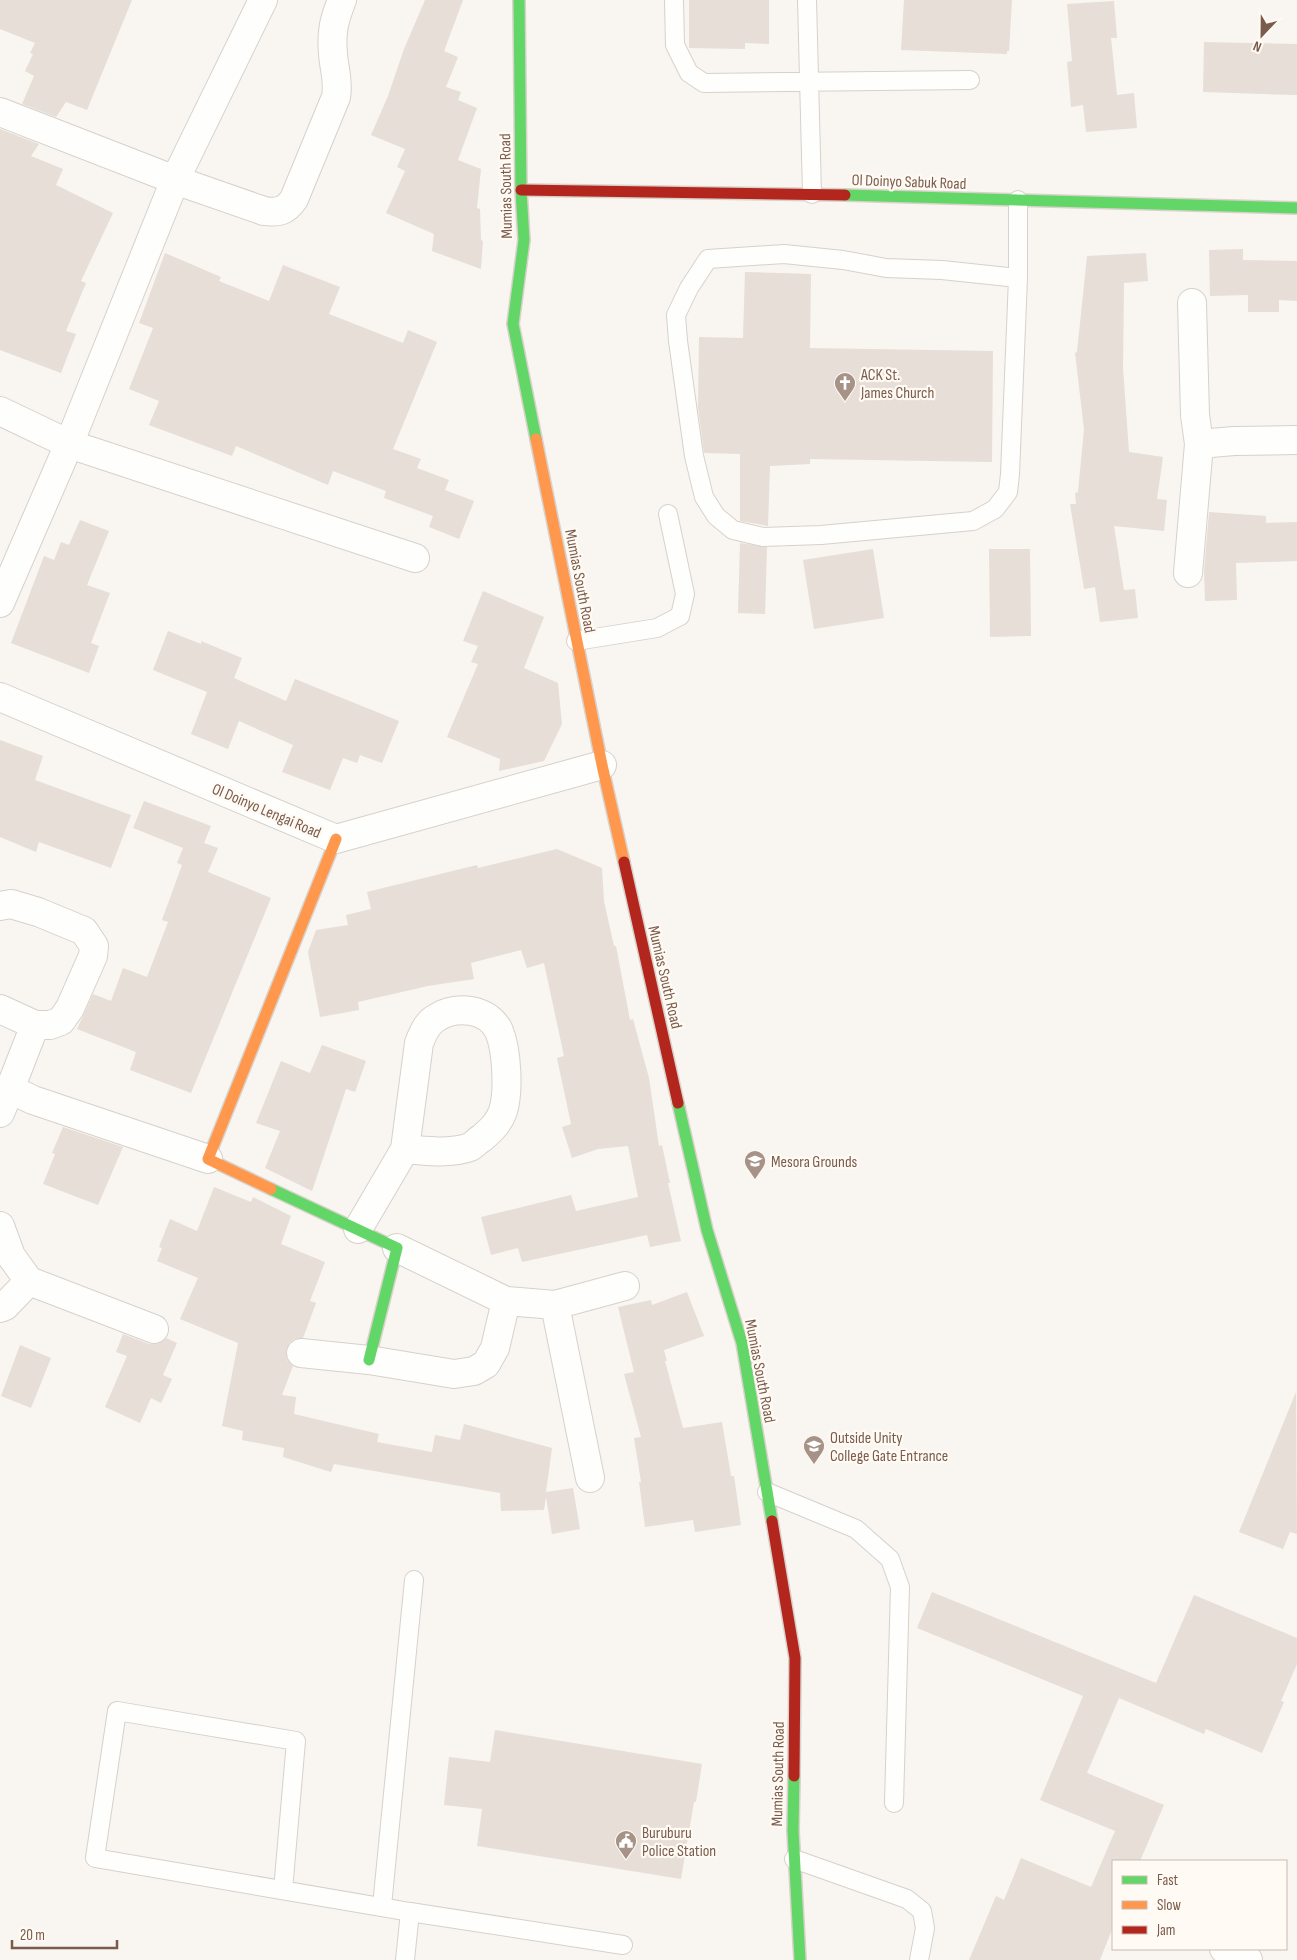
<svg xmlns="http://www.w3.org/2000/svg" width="1297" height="1960" font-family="'Sofia Sans Condensed',sans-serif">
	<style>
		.building { fill: #e6ded7 }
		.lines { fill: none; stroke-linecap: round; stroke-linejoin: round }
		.lane-casing { stroke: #d7d1cb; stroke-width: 20 }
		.street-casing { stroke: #d7d1cb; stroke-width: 30 }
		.fast-casing { stroke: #d9d2cb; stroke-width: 14 }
		.slow-casing { stroke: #d9d2cb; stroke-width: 14 }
		.jam-casing { stroke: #d9d2cb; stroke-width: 14 }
		.lane { stroke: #fefefd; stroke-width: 18 }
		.street { stroke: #fefefd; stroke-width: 28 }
		.fast { stroke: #63d668; stroke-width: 11 }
		.slow { stroke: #ff974d; stroke-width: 11 }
		.jam { stroke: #b3261e; stroke-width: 11 }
		.labels { text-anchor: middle; stroke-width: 4.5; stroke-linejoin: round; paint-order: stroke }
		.street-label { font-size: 16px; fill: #7a5c4d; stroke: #fffaf3 }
		.poi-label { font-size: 16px; fill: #7a5c4d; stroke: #fffaf3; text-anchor: start }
	</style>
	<rect width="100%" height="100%" fill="#f9f5f0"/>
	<path class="building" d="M 0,0 L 132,0 L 87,110 L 66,102 L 56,117 L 22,104 L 34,76 L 25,71 L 33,54 L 30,53 L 35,43 L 0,29 Z
		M 425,0 L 463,0 L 444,51 L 458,57 L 446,87 L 461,92 L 458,100 L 477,108 L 458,160 L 481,169 L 477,208 L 480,209 L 481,240 L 483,241 L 481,269 L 432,251 L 434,234 L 386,213 L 405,171 L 397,167 L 405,149 L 371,135 L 388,96 L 404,49 Z
		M 689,0 L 769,0 L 769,44 L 745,43 L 745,49 L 689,48 Z
		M 904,0 L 1012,0 L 1009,51 L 1007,51 L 1007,54 L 901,50 Z
		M 1114,1 L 1117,38 L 1111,38 L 1117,95 L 1134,93 L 1137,128 L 1086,132 L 1083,105 L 1071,107 L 1067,62 L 1072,61 L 1067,4 Z
		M 1204,42 L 1297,44 L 1297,95 L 1203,92 Z
		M 0,129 L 39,144 L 31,156 L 63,169 L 56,185 L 113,213 L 81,281 L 86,283 L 66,331 L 76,334 L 61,373 L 0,350 Z
		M 1243,249 L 1243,260 L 1297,261 L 1297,301 L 1279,300 L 1279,312 L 1248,312 L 1248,295 L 1210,296 L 1209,250 Z
		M 165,253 L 221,277 L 219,281 L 269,301 L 283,265 L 340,287 L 329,314 L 403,343 L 408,330 L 437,342 L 393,449 L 421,459 L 417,468 L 449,480 L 445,490 L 474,501 L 459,539 L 429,527 L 433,516 L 384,498 L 386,491 L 333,471 L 328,485 L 236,446 L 232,456 L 149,425 L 159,401 L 129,389 L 153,328 L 139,323 Z
		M 1146,253 L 1148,281 L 1124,283 L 1123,368 L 1129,452 L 1163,457 L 1157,499 L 1167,500 L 1164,531 L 1114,526 L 1124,590 L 1135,589 L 1138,618 L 1100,622 L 1095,587 L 1084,589 L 1070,504 L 1076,504 L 1075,493 L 1078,492 L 1084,429 L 1075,353 L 1077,352 L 1087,256 Z
		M 745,272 L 811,274 L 810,348 L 993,351 L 992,462 L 810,459 L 810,464 L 770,466 L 768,526 L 740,521 L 740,454 L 704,453 L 698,408 L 699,337 L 743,338 Z
		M 1209,512 L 1266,516 L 1266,523 L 1297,522 L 1297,561 L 1236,563 L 1237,600 L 1205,601 L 1204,571 Z
		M 80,520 L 109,531 L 87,585 L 110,593 L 91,643 L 99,646 L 89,673 L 11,643 L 44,556 L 54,560 L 61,542 L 69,545 Z
		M 740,543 L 767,547 L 765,614 L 738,613 Z
		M 873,549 L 884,618 L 814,629 L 803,560 Z
		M 989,549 L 1030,549 L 1031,636 L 990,637 Z
		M 483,591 L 544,617 L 524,668 L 558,683 L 562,724 L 544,761 L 499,771 L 500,759 L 447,737 L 478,664 L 471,662 L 478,646 L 463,641 Z
		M 168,631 L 201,644 L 201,641 L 242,658 L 234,678 L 286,701 L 295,679 L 399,721 L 382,763 L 360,755 L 357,763 L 343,758 L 330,790 L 282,772 L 293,745 L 239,721 L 228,749 L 191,734 L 207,692 L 153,670 Z
		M 0,740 L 43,756 L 35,780 L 131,815 L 111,868 L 39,842 L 36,852 L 0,837 Z
		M 144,801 L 211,826 L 204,843 L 218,848 L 208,872 L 271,898 L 191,1093 L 130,1070 L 136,1052 L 77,1029 L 93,994 L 111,1001 L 123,968 L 147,977 L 168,922 L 162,920 L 182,865 L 177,863 L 183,848 L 133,828 Z
		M 557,849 L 602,868 L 604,901 L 614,946 L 616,946 L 630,1020 L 633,1019 L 649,1078 L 659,1146 L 662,1145 L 670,1183 L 668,1183 L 681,1241 L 650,1247 L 647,1235 L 522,1262 L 518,1248 L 491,1255 L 481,1217 L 571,1195 L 576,1211 L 638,1197 L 628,1146 L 598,1149 L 572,1158 L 562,1127 L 571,1124 L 557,1058 L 564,1056 L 544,963 L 527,968 L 521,950 L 471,963 L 474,979 L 428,986 L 358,1002 L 359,1010 L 320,1017 L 308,952 L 316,930 L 348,925 L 346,915 L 371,909 L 367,892 L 477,865 L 478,868 Z
		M 322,1045 L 366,1061 L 355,1092 L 346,1089 L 312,1191 L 265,1168 L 280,1131 L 256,1123 L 281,1061 L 310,1073 Z
		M 63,1127 L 123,1147 L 98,1205 L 43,1184 L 55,1154 L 52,1153 Z
		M 214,1187 L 251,1202 L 253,1197 L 291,1216 L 281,1244 L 325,1262 L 310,1301 L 316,1303 L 303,1338 L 294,1339 L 289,1343 L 286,1351 L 287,1360 L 293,1366 L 282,1395 L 296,1397 L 294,1414 L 379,1434 L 377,1442 L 432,1452 L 435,1435 L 460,1440 L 464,1424 L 552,1448 L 546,1492 L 573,1488 L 580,1529 L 552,1534 L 546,1497 L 544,1510 L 501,1511 L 500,1493 L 334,1464 L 331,1472 L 283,1457 L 284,1448 L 242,1440 L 243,1431 L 222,1426 L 238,1343 L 180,1319 L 198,1278 L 157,1261 L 162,1248 L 159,1247 L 170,1219 L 197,1231 Z
		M 687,1292 L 704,1336 L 664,1350 L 667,1361 L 665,1361 L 683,1428 L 722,1422 L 731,1476 L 734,1476 L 741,1525 L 695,1532 L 693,1520 L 645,1527 L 639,1482 L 641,1482 L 634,1438 L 641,1437 L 624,1374 L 634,1372 L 618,1307 L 651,1300 L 652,1305 Z
		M 123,1334 L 149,1344 L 157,1344 L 166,1338 L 177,1343 L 163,1375 L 172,1379 L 161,1403 L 151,1398 L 140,1423 L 105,1407 L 127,1356 L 116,1352 Z
		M 20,1345 L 51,1358 L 31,1408 L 1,1396 Z
		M 1296,1392 L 1297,1534 L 1290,1532 L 1283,1549 L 1239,1532 Z
		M 932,1592 L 1156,1683 L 1194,1595 L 1297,1638 L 1297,1664 L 1281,1701 L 1284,1702 L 1262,1753 L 1206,1729 L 1204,1734 L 1119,1698 L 1087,1773 L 1164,1805 L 1140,1861 L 1113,1861 L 1113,1927 L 1100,1960 L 969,1960 L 996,1896 L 1004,1900 L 1021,1858 L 1091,1887 L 1115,1831 L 1040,1800 L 1083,1696 L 917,1628 Z
		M 495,1730 L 702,1764 L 696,1802 L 694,1802 L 681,1879 L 477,1846 L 482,1809 L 444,1805 L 449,1757 L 490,1762 Z"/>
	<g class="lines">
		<g class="lane-casing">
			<path id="lane" d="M 674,0 L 675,45 L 689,73 L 704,83 L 970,80
				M 807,0 L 812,194
				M 1018,278 L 942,270 L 886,268 L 843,260 L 784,254 L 708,259 L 689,288 L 676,315 L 678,341 L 694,456 L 704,497 L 716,516 L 733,530 L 763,537 L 821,535 L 973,521 L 995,509 L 1008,492 L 1010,474 L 1018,278 L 1018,200
				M 576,641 L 657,628 L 680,616 L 685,594 L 668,514
				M 767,1492 L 856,1529 L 890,1559 L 900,1587 L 894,1803
				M 794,1859 L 907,1899 L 922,1911 L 925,1928 L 919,1960
				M 283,1890 L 296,1741 L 117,1711 L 95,1858 L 410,1912 L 405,1960
				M 382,1906 L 414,1580
				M 410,1912 L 623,1945"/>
		</g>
		<g class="street-casing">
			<path id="street" d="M 0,112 L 175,180 L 264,211 C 278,213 286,211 294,199 L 336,97 C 339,81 334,69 333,54 C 331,32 334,20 342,0
				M 1192,303 L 1195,415 L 1199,444 L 1234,441 L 1297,440
				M 0,411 L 69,444 L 415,558
				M 1188,573 L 1199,444
				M 0,603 L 69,444 L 175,180 L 263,0
				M 0,697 L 336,839 L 602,765
				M 0,906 L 11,904 L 38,912 L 84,931 L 94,946 L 93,956 L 70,1008 L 61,1021 L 50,1025 L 35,1025 L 0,1009
				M 10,1089 L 35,1025
				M 0,1113 L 10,1089 L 33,1100 L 208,1159
				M 0,1226 L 11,1256 L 29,1281 L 154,1329
				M 358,1229 L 405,1149 L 419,1043 C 423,1033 427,1023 436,1018 C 456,1005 488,1008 499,1031 C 507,1050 509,1092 503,1111 C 499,1123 491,1130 482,1138 C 478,1140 474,1145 470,1147 C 452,1154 424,1151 405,1149
				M 397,1248 L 506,1301 L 555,1305 L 625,1286
				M 555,1305 L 590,1478
				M 0,1308 L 5,1306 L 29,1281
				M 301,1353 L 369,1360 L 454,1374 L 474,1371 L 486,1364 L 495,1348 L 506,1301
				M 1224,1949 L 1248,1960"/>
		</g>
		<g class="fast-casing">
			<path id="fast" d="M 519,0 L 521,190 L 524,240 L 513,324 L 536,439
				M 845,195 L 1297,208
				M 678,1103 L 707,1230 L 742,1343 L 772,1521
				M 271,1189 L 397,1248 L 369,1360
				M 794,1776 L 793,1831 L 800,1960"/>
		</g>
		<g class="slow-casing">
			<path id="slow" d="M 536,439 L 602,765 L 624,862
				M 271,1189 L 208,1159 L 336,839"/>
		</g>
		<g class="jam-casing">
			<path id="jam" d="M 521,190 L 845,195
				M 624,862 L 678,1103
				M 772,1521 L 795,1658 L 794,1776"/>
		</g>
		<use href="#lane" class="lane"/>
		<use href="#street" class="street"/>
		<use href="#fast" class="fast"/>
		<use href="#slow" class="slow"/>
		<use href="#jam" class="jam"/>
	</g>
	<defs>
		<g id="church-pin" transform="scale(1.125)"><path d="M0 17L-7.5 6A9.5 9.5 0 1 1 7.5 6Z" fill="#a69286" stroke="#fffaf3"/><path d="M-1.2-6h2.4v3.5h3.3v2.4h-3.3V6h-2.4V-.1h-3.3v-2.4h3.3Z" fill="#fff"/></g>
		<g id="university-pin" transform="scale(1.125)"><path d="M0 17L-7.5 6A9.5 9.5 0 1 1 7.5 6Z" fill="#a69286" stroke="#fffaf3"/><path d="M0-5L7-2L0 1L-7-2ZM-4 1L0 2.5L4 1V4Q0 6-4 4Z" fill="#fff"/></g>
		<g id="civic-pin" transform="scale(1.125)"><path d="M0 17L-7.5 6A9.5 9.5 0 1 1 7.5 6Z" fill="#a69286" stroke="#fffaf3"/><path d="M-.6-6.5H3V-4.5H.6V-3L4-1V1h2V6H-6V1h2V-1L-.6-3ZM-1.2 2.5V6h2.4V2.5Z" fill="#fff"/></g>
	</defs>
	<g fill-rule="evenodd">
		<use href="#church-pin" x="845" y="383"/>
		<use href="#university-pin" x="755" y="1161"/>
		<use href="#university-pin" x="814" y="1446"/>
		<use href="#civic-pin" x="626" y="1841"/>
	</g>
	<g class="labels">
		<g class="street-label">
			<text transform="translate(909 181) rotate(2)" y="6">Ol Doinyo Sabuk Road</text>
			<text transform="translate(505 186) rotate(-91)" y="6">Mumias South Road</text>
			<text transform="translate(581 581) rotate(79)" y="6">Mumias South Road</text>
			<text transform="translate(267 810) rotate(23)" y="6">Ol Doinyo Lengai Road</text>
			<text transform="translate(666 977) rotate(77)" y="6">Mumias South Road</text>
			<text transform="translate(761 1371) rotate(79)" y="6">Mumias South Road</text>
			<text transform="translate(777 1774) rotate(-89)" y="6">Mumias South Road</text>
		</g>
		<g class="poi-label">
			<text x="861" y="380">ACK St.<tspan x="861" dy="18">James Church</tspan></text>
			<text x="771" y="1167">Mesora Grounds</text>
			<text x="830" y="1443">Outside Unity<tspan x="830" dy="18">College Gate Entrance</tspan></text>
			<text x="642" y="1838">Buruburu<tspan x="642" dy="18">Police Station</tspan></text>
		</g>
	</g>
	<rect x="1112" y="1860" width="175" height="90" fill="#fffaf3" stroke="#cabbb1"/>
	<rect x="1122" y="1876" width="25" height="8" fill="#63d668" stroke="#cabbb1"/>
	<text x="1157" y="1885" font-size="15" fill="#7a5c4d">Fast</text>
	<rect x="1122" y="1901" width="25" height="8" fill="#ff974d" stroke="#cabbb1"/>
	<text x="1157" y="1910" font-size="15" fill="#7a5c4d">Slow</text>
	<rect x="1122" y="1926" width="25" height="8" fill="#b3261e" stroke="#cabbb1"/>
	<text x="1157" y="1935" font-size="15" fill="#7a5c4d">Jam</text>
	<g transform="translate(1262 35) rotate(202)" stroke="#fffaf3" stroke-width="4" paint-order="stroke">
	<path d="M0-4L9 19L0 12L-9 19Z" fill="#7a5c4d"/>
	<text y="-8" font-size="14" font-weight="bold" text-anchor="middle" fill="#7a5c4d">N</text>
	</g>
	<path d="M12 1940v8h105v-8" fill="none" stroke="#7a5c4d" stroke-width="2.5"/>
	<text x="20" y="1940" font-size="15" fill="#7a5c4d" stroke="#fffaf3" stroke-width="4" paint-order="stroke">20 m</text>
</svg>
